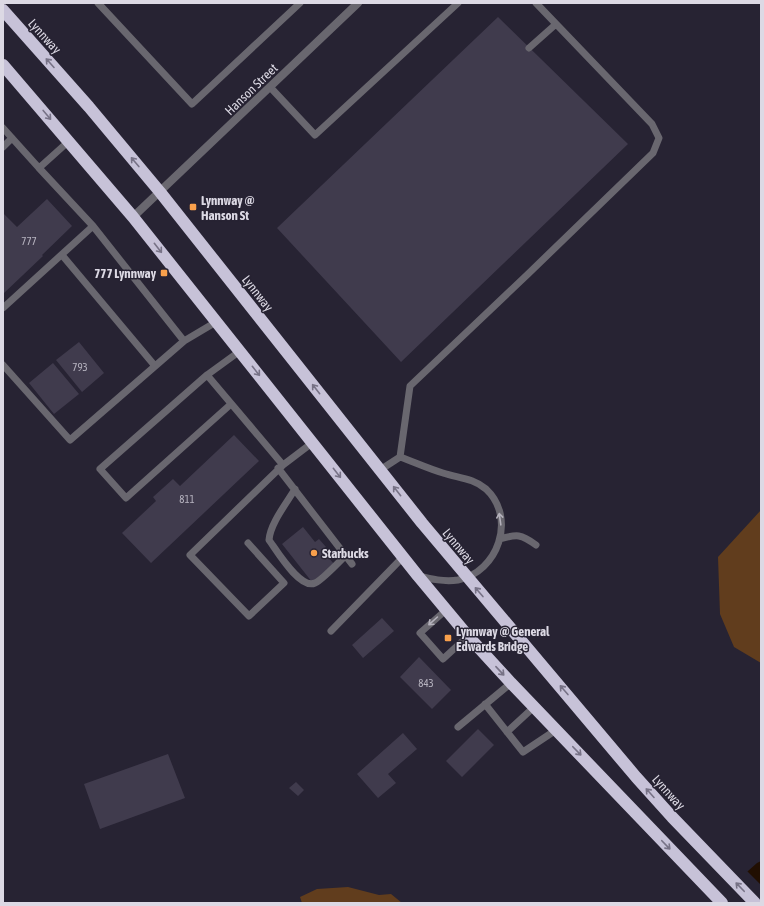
<svg xmlns="http://www.w3.org/2000/svg" width="764" height="906" font-family="'Asap Condensed',sans-serif">
	<style>
		.green { fill: #613d1d }
		.water { fill: #210f02 }
		.pier { fill: #272333 }
		.building { fill: #403b4d }
		.lines { fill: none; stroke-linecap: round; stroke-linejoin: round }
		.lane { stroke: #69676f; stroke-width: 7 }
		.street { stroke: #69676f; stroke-width: 8 }
		.highway { stroke: #c7c2d8; stroke-width: 12 }
		.oneway { stroke: #777286 }
		.oneway2 { stroke: #b4b1bb }
		.poi-dot { fill: #f9a04c; stroke: #272333; stroke-width: 1.5 }
		.labels { text-anchor: middle; stroke-width: 3; stroke-linejoin: round; paint-order: stroke }
		.number-label { font-size: 11px; fill: #b5b2be }
		.street-label { font-size: 13px; fill: #dcd9e4; stroke: #272333 }
		.poi-label { font-size: 13px; font-weight: bold; fill: #dcd9e4; stroke: #272333; text-anchor: start }
	</style>
	<rect width="100%" height="100%" fill="#272333"/>
	<path class="green" d="M 761,510 L 761,663 L 734,647 L 720,614 L 718,557 Z
		M 348,887 L 379,895 L 391,894 L 402,903 L 302,903 L 300,897 L 317,889 Z"/>
	<path class="water" d="M 761,861 L 761,903 L 712,903 L 757,863 Z"/>
	<path class="pier" d="M 746,870 L 761,885 L 761,903 L 710,903 Z"/>
	<path class="building" d="M 498,17 L 628,144 L 401,362 L 277,228 Z
		M 47,199 L 72,226 L 42,255 L 43,256 L 3,294 L 3,213 L 17,227 Z
		M 79,342 L 104,373 L 82,392 L 56,360 Z
		M 53,363 L 79,394 L 54,414 L 29,383 Z
		M 234,435 L 259,461 L 151,563 L 122,533 L 156,501 L 153,497 L 173,479 L 180,486 Z
		M 303,527 L 315,542 L 319,539 L 326,547 L 322,550 L 334,564 L 312,582 L 282,544 Z
		M 382,618 L 394,631 L 363,658 L 352,645 Z
		M 419,657 L 451,690 L 432,709 L 400,677 Z
		M 478,729 L 494,745 L 462,777 L 446,761 Z
		M 403,733 L 417,749 L 388,774 L 396,783 L 378,798 L 357,774 Z
		M 168,754 L 185,798 L 100,829 L 84,784 Z
		M 296,782 L 304,790 L 298,796 L 289,788 Z"/>
	<g class="lines">
		<path class="lane" d="M 98,3 L 192,104 L 300,3
			M 529,48 L 556,24
			M 270,87 L 315,135 L 458,3
			M 3,128 L 39,168 L 69,141
			M 3,147 L 12,138
			M 39,168 L 93,226 L 184,341
			M 62,255 L 155,366
			M 3,308 L 93,226
			M 240,351 L 207,375 L 283,465 L 312,443
			M 3,365 L 70,440 L 184,341 L 216,322
			M 207,375 L 100,469 L 126,498 L 231,404
			M 400,457 C 414,462 429,469 443,473 C 458,478 473,478 486,489 C 517,518 498,572 458,580 C 444,582 431,579 418,576
			M 278,468 L 352,564
			M 380,470 L 400,457 L 410,386 L 528,274 L 653,153 L 659,138 L 652,124 L 536,3
			M 295,489 C 286,504 270,524 269,540 C 277,551 300,590 315,583 C 322,580 340,561 346,555
			M 500,539 C 517,534 521,534 536,545
			M 248,543 L 284,583 L 249,616 L 190,555 L 283,465
			M 446,610 L 420,633 L 443,659 L 468,636
			M 331,631 L 403,557
			M 485,704 L 523,752 L 556,730
			M 458,727 L 511,683
			M 507,732 L 534,707"/>
		<path class="street" d="M 133,217 L 358,3"/>
		<path class="highway" d="M 3,10 L 89,107 L 160,192 L 422,523 L 636,777 L 672,817 L 755,903
			M 3,65 L 133,217 L 418,576 L 468,636 L 511,683 L 722,903"/>
	</g>
	<defs><path id="oneway-shaft" d="M-6 0H5M1.5-3L5.5 0L1.5 3" fill="none" stroke-width="1.6" stroke-linecap="round" stroke-linejoin="round"/></defs>
	<g class="oneway">
		<use href="#oneway-shaft" transform="translate(50 63) rotate(-132)"/>
		<use href="#oneway-shaft" transform="translate(47 115) rotate(50)"/>
		<use href="#oneway-shaft" transform="translate(135 162) rotate(-130)"/>
		<use href="#oneway-shaft" transform="translate(158 248) rotate(52)"/>
		<use href="#oneway-shaft" transform="translate(256 371) rotate(52)"/>
		<use href="#oneway-shaft" transform="translate(316 389) rotate(-128)"/>
		<use href="#oneway-shaft" transform="translate(337 473) rotate(52)"/>
		<use href="#oneway-shaft" transform="translate(397 491) rotate(-128)"/>
		<use href="#oneway-shaft" transform="translate(479 592) rotate(-131)"/>
		<use href="#oneway-shaft" transform="translate(500 671) rotate(47)"/>
		<use href="#oneway-shaft" transform="translate(564 690) rotate(-131)"/>
		<use href="#oneway-shaft" transform="translate(577 751) rotate(46)"/>
		<use href="#oneway-shaft" transform="translate(650 793) rotate(-132)"/>
		<use href="#oneway-shaft" transform="translate(666 845) rotate(46)"/>
		<use href="#oneway-shaft" transform="translate(740 887) rotate(-134)"/>
	</g>
	<g class="oneway2">
		<use href="#oneway-shaft" transform="translate(500 519) rotate(-98)"/>
		<use href="#oneway-shaft" transform="translate(433 621) rotate(138)"/>
	</g>
	<g class="poi-dot">
		<rect x="189" y="203" width="8" height="8" rx="2"/>
		<rect x="160" y="269" width="8" height="8" rx="2"/>
		<circle cx="314" cy="553" r="4"/>
		<rect x="444" y="634" width="8" height="8" rx="2"/>
	</g>
	<g class="labels">
		<g class="number-label">
			<text x="29" y="245">777</text>
			<text x="80" y="371">793</text>
			<text x="187" y="503">811</text>
			<text x="426" y="687">843</text>
		</g>
		<g class="street-label">
			<text transform="translate(45 36) rotate(48)" y="5">Lynnway</text>
			<text transform="translate(251 89) rotate(-44)" y="5">Hanson Street</text>
			<text transform="translate(258 293) rotate(52)" y="5">Lynnway</text>
			<text transform="translate(459 546) rotate(50)" y="5">Lynnway</text>
			<text transform="translate(669 792) rotate(48)" y="5">Lynnway</text>
		</g>
		<g class="poi-label">
			<text x="201" y="205">Lynnway @<tspan x="201" dy="15">Hanson St</tspan></text>
			<text x="156" y="278" text-anchor="end">777 Lynnway</text>
			<text x="322" y="558">Starbucks</text>
			<text x="456" y="636">Lynnway @ General<tspan x="456" dy="15">Edwards Bridge</tspan></text>
		</g>
	</g>
	<rect width="764" height="906" fill="none" stroke="#dcd9e4" stroke-width="8"/>
</svg>
